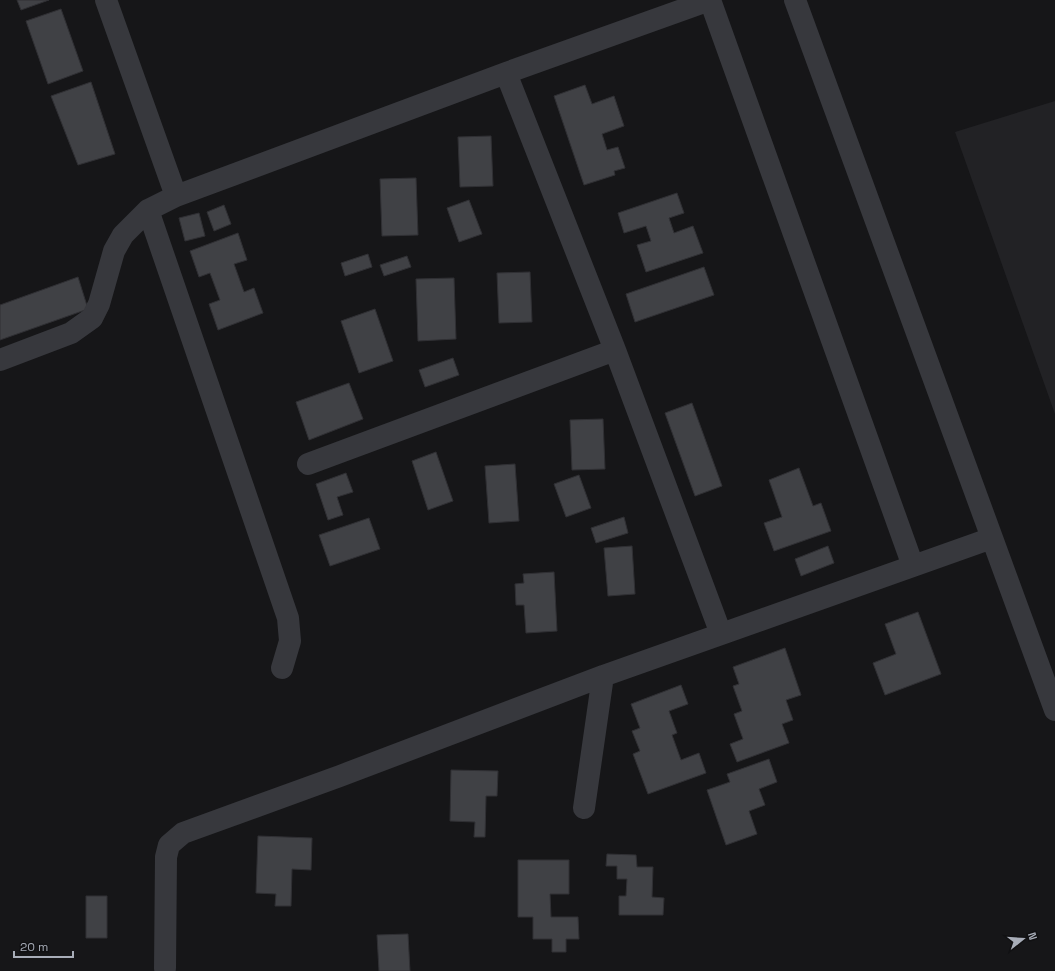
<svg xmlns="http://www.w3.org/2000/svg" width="1055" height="971" font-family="'Space Grotesk',sans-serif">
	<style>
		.built { fill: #222225 }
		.building { fill: #404145; stroke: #303034 }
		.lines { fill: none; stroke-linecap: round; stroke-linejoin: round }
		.minor { stroke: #37383d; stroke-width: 22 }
	</style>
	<rect width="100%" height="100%" fill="#161618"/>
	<path class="built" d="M 1055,101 L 1055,414 L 955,132 Z"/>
	<path class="building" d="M 17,0 L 49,0 L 21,10 Z
		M 61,9 L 83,71 L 48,84 L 26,21 Z
		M 91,82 L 115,154 L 78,165 L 51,96 Z
		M 585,85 L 592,104 L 614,96 L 624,126 L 602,134 L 607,150 L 618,147 L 625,168 L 614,171 L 615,175 L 584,185 L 554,96 Z
		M 491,136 L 493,186 L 460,187 L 458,137 Z
		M 416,178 L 418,235 L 382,236 L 380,179 Z
		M 677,193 L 684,213 L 669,218 L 674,233 L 693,226 L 703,253 L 646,272 L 637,245 L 651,241 L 646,226 L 624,233 L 618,213 Z
		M 469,200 L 482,234 L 459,242 L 447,208 Z
		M 224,205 L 231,224 L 214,231 L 207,212 Z
		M 199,213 L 205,236 L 185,241 L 179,218 Z
		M 238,233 L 247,260 L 234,264 L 244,292 L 254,288 L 263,313 L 218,330 L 209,304 L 220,300 L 210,273 L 199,277 L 190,251 Z
		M 368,254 L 372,267 L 345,276 L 341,263 Z
		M 407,256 L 411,267 L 384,276 L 380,265 Z
		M 704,267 L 714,295 L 635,322 L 626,294 Z
		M 530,272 L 532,322 L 499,323 L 497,273 Z
		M 78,277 L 88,309 L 0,340 L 0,305 Z
		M 454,278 L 456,339 L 418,341 L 416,279 Z
		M 375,309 L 393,361 L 359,373 L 341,321 Z
		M 453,358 L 459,375 L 425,387 L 419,370 Z
		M 349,383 L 363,419 L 309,440 L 296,402 Z
		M 692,403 L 722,486 L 695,496 L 665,413 Z
		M 603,419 L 605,469 L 572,470 L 570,420 Z
		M 436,452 L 453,501 L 428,510 L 412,461 Z
		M 515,464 L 519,521 L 489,523 L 485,466 Z
		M 799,468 L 813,506 L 821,503 L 831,531 L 774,551 L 764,523 L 782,517 L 769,480 Z
		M 346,473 L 353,492 L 337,497 L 343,515 L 328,520 L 316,484 Z
		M 579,475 L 591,508 L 566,517 L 554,484 Z
		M 624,517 L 628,533 L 596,543 L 591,528 Z
		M 369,518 L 380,549 L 330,566 L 319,535 Z
		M 632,546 L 635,594 L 608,596 L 604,548 Z
		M 828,546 L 834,563 L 801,576 L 795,559 Z
		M 554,572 L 557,631 L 526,633 L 524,605 L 516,605 L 515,584 L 524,583 L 523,574 Z
		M 918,612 L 941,674 L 885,695 L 873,663 L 896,654 L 885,624 Z
		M 785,648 L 801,695 L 786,700 L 793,720 L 782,724 L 789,743 L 737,762 L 730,744 L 743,739 L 734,714 L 742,711 L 733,686 L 739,684 L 733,667 Z
		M 681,685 L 688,704 L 669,711 L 677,733 L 672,735 L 681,760 L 699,753 L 706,773 L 648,794 L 633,754 L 640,751 L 632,731 L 640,728 L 631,704 Z
		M 769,759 L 777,782 L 759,789 L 765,805 L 749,811 L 757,834 L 726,845 L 707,790 L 730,782 L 727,774 Z
		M 451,770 L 498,771 L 497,796 L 486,796 L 485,837 L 474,837 L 475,822 L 450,821 Z
		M 258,836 L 312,838 L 311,870 L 292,869 L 291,906 L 275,906 L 276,894 L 256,893 Z
		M 607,854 L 636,855 L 637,867 L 653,867 L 652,897 L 664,898 L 663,915 L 619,915 L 619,896 L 626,896 L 627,879 L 617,879 L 617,866 L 606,866 Z
		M 518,860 L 569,860 L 569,894 L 550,894 L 551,917 L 578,917 L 579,939 L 566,939 L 566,952 L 552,952 L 552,939 L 533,939 L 533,917 L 518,917 Z
		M 86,896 L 107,896 L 107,938 L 86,938 Z
		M 408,934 L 410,971 L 379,971 L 377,935 Z"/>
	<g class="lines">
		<path class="minor" d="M 106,0 L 176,196
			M 710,0 L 913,566
			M 795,0 L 1055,710
			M 506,73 L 615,350 L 721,634
			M 148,210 L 288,618 L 290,641 L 282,668
			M 0,360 L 71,333 L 92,318 L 99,304 L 114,251 L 123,235 L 148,210 L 176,196 L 506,73 L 710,0
			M 308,464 L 615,350
			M 584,808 L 603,676
			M 165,968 L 166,857 L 169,845 L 183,833 L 340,776 L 603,676 L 992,538"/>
	</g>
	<g transform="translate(1023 939) rotate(73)" stroke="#111113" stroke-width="3" paint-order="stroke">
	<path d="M0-3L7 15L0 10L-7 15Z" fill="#a8adb8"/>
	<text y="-6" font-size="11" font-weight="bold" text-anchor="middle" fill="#a8adb8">N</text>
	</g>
	<path d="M14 951v6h59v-6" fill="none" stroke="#a8adb8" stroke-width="2"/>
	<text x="20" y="951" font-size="12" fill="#a8adb8" stroke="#111113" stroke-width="3" paint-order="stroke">20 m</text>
</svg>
